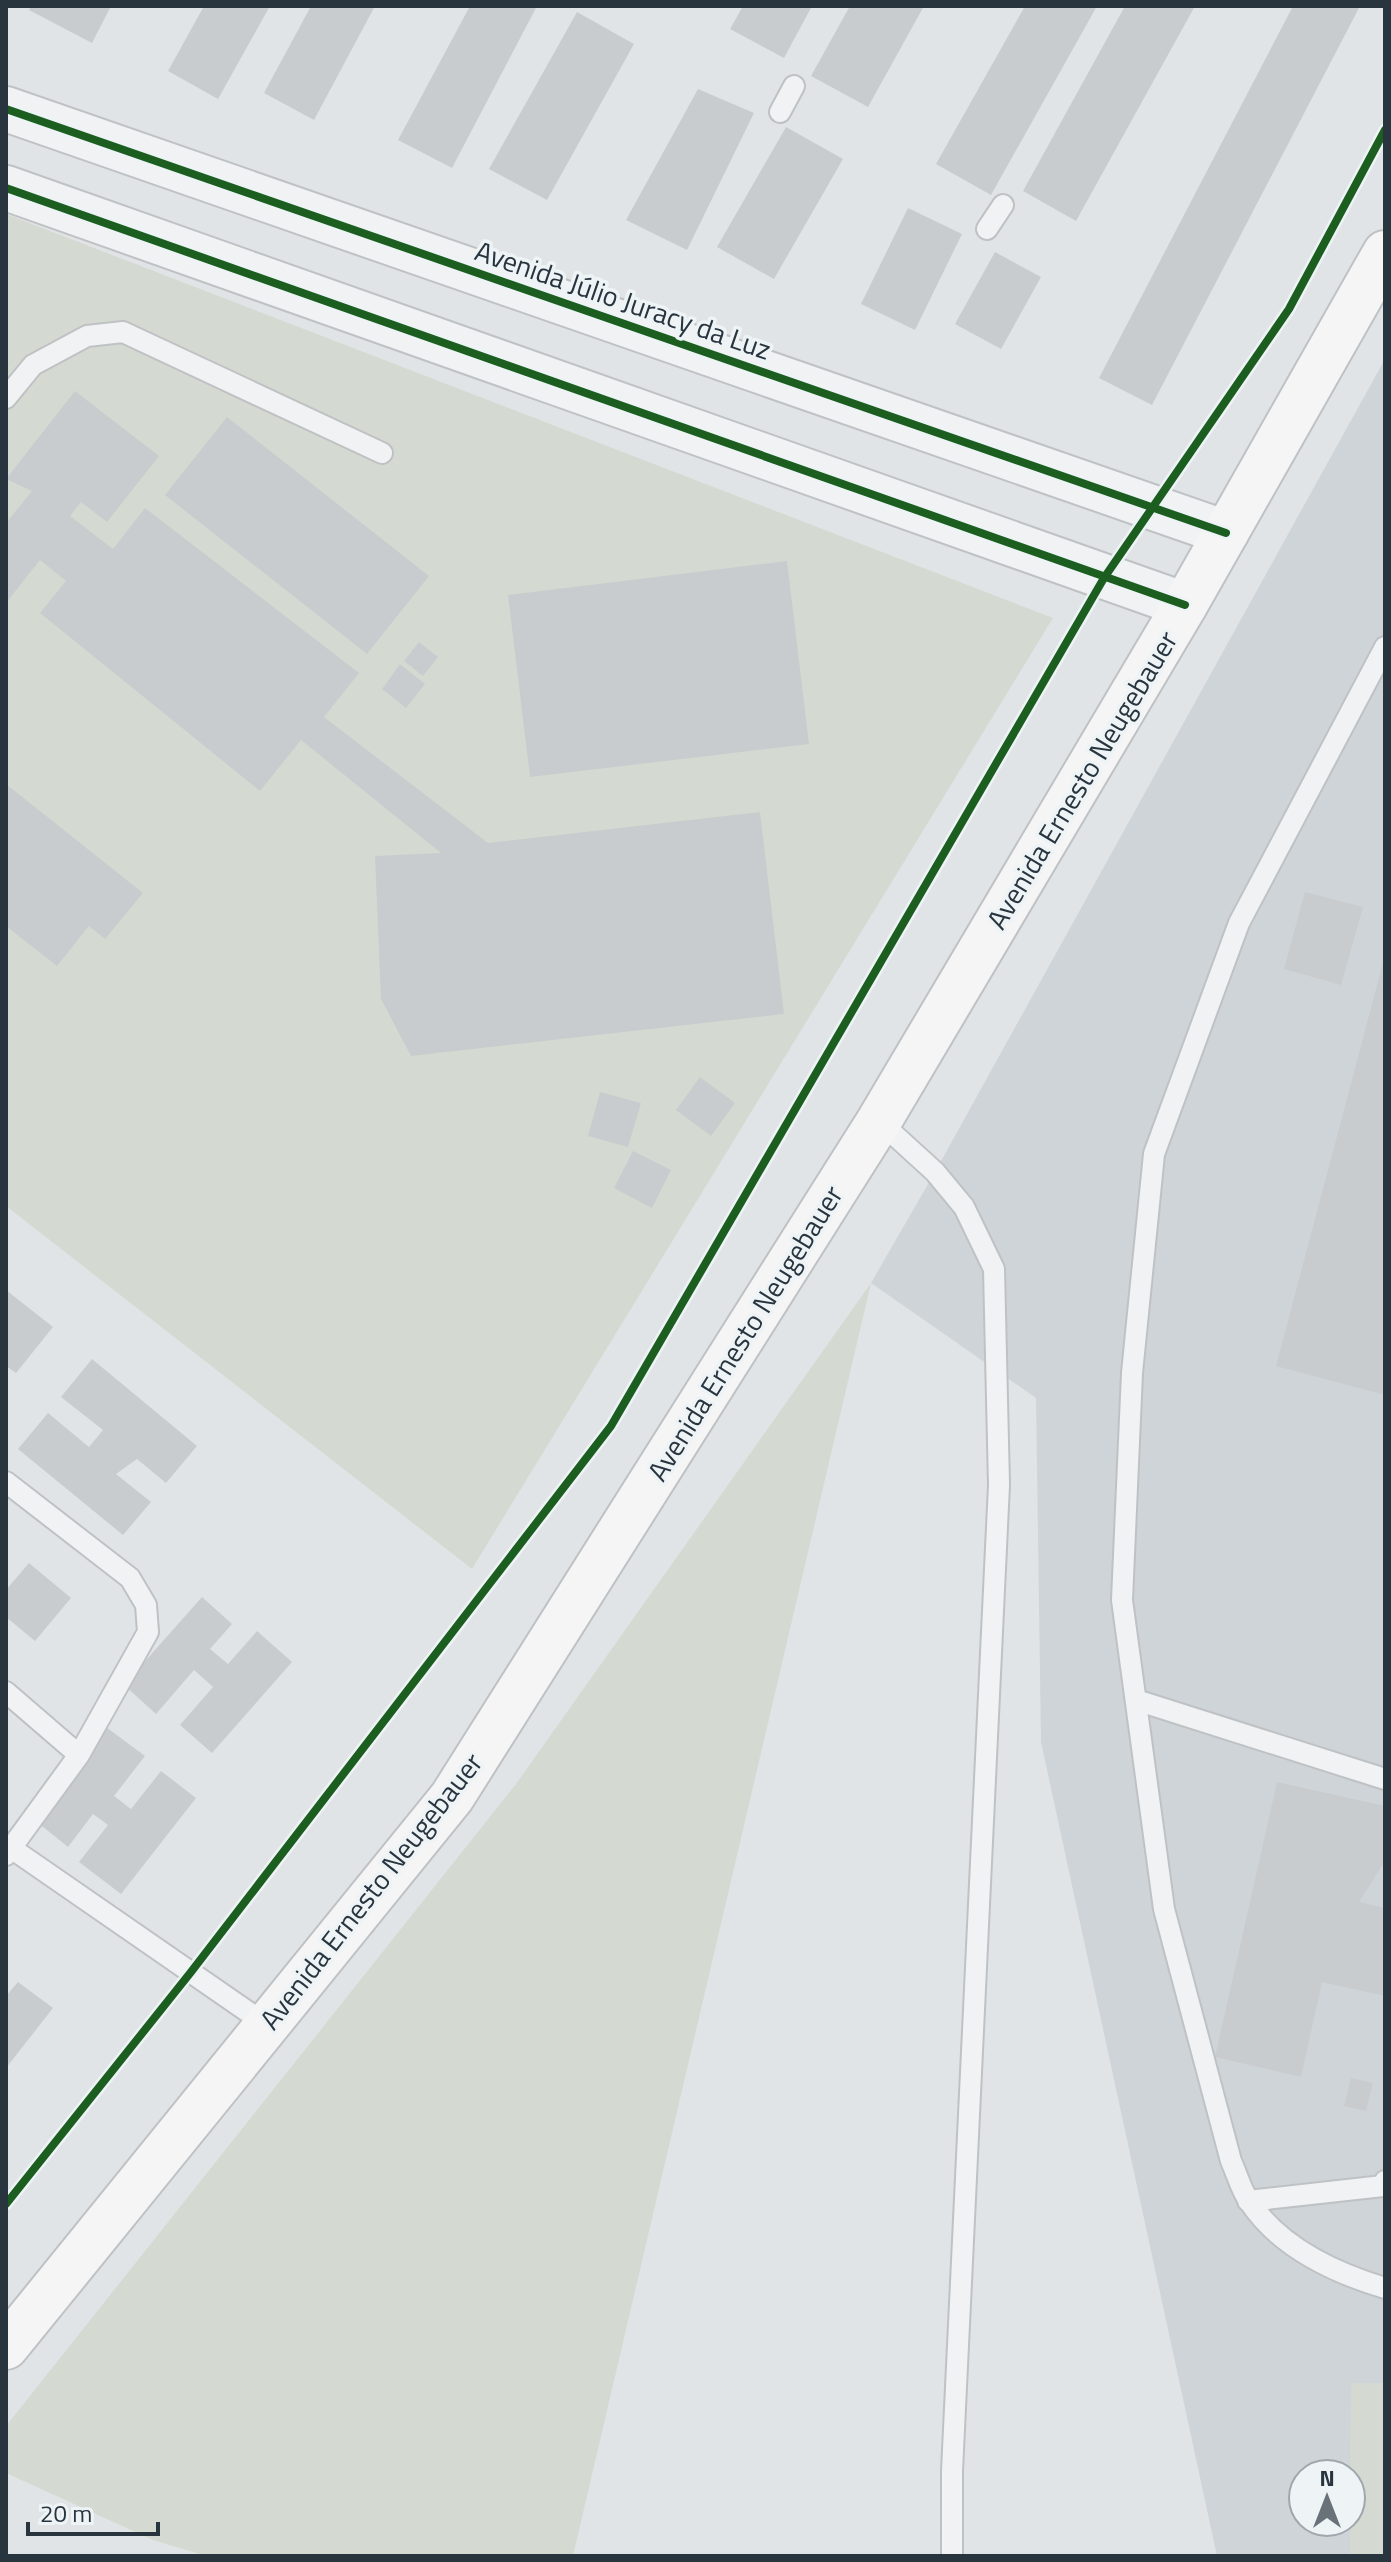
<svg xmlns="http://www.w3.org/2000/svg" width="1391" height="2562" font-family="'Titillium Web',sans-serif">
	<style>
		.built { fill: #cfd4d9; fill-rule: evenodd }
		.green { fill: #d4dad1 }
		.building { fill: #c9ccce }
		.lines { fill: none; stroke-linecap: round; stroke-linejoin: round }
		.service-casing { stroke: #bfc2c4; stroke-width: 24 }
		.tertiary-casing { stroke: #bfc2c4; stroke-width: 48 }
		.secondary-casing { stroke: #bfc2c4; stroke-width: 48 }
		.service { stroke: #f1f2f3; stroke-width: 20 }
		.tertiary { stroke: #f1f2f3; stroke-width: 44 }
		.secondary { stroke: #f5f5f6; stroke-width: 44 }
		.cycleway-casing { stroke: #eef3f6; stroke-width: 13 }
		.cycleway { stroke: #1b5e20; stroke-width: 8 }
		.labels { text-anchor: middle; stroke-width: 7; stroke-linejoin: round; paint-order: stroke }
		.street-label { font-size: 28px; fill: #28353f; stroke: #eef3f6 }
	</style>
	<rect width="100%" height="100%" fill="#e1e4e6"/>
	<path class="built" d="M 1385,359 L 1385,2556 L 1217,2556 L 1041,1742 L 1036,1398 L 871,1283 L 935,1172 ZM 1303,2474 L 1351,2474 L 1351,2522 L 1303,2522 Z"/>
	<path class="green" d="M 6,214 L 1053,618 L 472,1569 L 6,1206 Z
		M 871,1283 L 573,2556 L 206,2556 L 153,2540 L 6,2473 L 6,2426 L 516,1784 Z
		M 1351,2383 L 1385,2383 L 1385,2556 L 1350,2556 Z"/>
	<path class="building" d="M 31,6 L 111,6 L 92,43 L 29,10 Z
		M 204,6 L 270,6 L 218,99 L 168,71 Z
		M 311,6 L 375,6 L 314,120 L 264,93 Z
		M 470,6 L 537,6 L 452,168 L 398,140 Z
		M 743,6 L 812,6 L 784,58 L 730,29 Z
		M 850,6 L 924,6 L 868,107 L 811,76 Z
		M 1025,6 L 1097,6 L 991,195 L 936,164 Z
		M 1125,6 L 1195,6 L 1076,221 L 1023,191 Z
		M 1293,6 L 1360,6 L 1152,405 L 1099,378 Z
		M 577,12 L 634,44 L 547,200 L 489,169 Z
		M 698,89 L 754,113 L 687,250 L 626,220 Z
		M 786,127 L 843,159 L 774,279 L 717,247 Z
		M 908,208 L 962,234 L 915,330 L 861,304 Z
		M 995,252 L 1041,277 L 1001,349 L 955,324 Z
		M 75,391 L 159,456 L 107,522 L 81,502 L 70,516 L 113,549 L 145,508 L 359,673 L 324,717 L 488,843 L 760,812 L 784,1014 L 411,1056 L 381,999 L 375,856 L 441,853 L 301,740 L 260,791 L 40,613 L 66,581 L 40,560 L 6,603 L 6,523 L 32,491 L 6,479 Z
		M 227,417 L 429,576 L 367,654 L 165,495 Z
		M 787,561 L 809,744 L 530,777 L 508,595 Z
		M 419,642 L 438,657 L 423,676 L 404,661 Z
		M 400,664 L 425,684 L 406,708 L 382,689 Z
		M 6,784 L 143,893 L 105,939 L 89,926 L 57,966 L 6,926 Z
		M 1305,892 L 1363,907 L 1341,985 L 1284,969 Z
		M 1384,959 L 1385,959 L 1385,1395 L 1276,1366 Z
		M 700,1077 L 735,1103 L 711,1136 L 676,1110 Z
		M 600,1092 L 641,1103 L 628,1147 L 588,1136 Z
		M 633,1151 L 671,1170 L 652,1208 L 614,1188 Z
		M 6,1290 L 53,1327 L 16,1373 L 6,1366 Z
		M 92,1359 L 197,1446 L 166,1483 L 137,1459 L 116,1474 L 151,1502 L 123,1535 L 18,1449 L 48,1413 L 89,1447 L 103,1430 L 61,1397 Z
		M 29,1563 L 71,1598 L 35,1641 L 6,1617 L 6,1590 Z
		M 202,1597 L 232,1624 L 210,1649 L 228,1664 L 257,1631 L 292,1662 L 212,1753 L 180,1725 L 213,1687 L 194,1670 L 156,1714 L 124,1685 Z
		M 106,1727 L 145,1756 L 114,1796 L 131,1809 L 161,1771 L 196,1798 L 121,1894 L 79,1862 L 108,1825 L 93,1814 L 68,1847 L 37,1822 Z
		M 1277,1782 L 1385,1806 L 1385,1861 L 1359,1902 L 1385,1908 L 1385,1996 L 1322,1982 L 1301,2077 L 1215,2057 Z
		M 18,1982 L 53,2008 L 6,2068 L 6,1996 Z
		M 1351,2078 L 1373,2083 L 1366,2111 L 1344,2106 Z"/>
	<g class="lines">
		<g class="service-casing">
			<path id="service" d="M 780,112 L 794,86
				M 987,229 L 1003,205
				M 6,398 L 33,365 L 87,336 L 123,332 L 382,453
				M 1385,647 L 1239,923 L 1154,1154 L 1132,1373 L 1122,1600 L 1164,1909 L 1231,2161 C 1237,2174 1241,2190 1249,2201 C 1279,2247 1335,2273 1385,2288
				M 879,1121 L 935,1172 L 964,1207 L 994,1269 L 999,1485 L 952,2471 L 952,2556
				M 6,1482 L 130,1578 L 146,1605 L 148,1632 L 79,1755 L 6,1855
				M 6,1692 L 79,1755
				M 1136,1700 L 1385,1779
				M 11,1848 L 267,2025
				M 1248,2201 L 1383,2186 L 1385,2181"/>
		</g>
		<g class="tertiary-casing">
			<path id="tertiary" d="M 6,109 L 1226,533
				M 6,188 L 1185,605"/>
		</g>
		<g class="secondary-casing">
			<path id="secondary" d="M 6,2347 L 452,1797 L 879,1121 L 1185,605 L 1385,253"/>
		</g>
		<use href="#service" class="service"/>
		<use href="#tertiary" class="tertiary"/>
		<use href="#secondary" class="secondary"/>
		<g class="cycleway-casing">
			<path id="cycleway" d="M 6,109 L 1226,533
				M 6,188 L 1185,605
				M 6,2204 L 191,1972 L 611,1426 L 1104,578 L 1289,309 L 1385,130"/>
		</g>
		<use href="#cycleway" class="cycleway"/>
	</g>
	<g class="labels">
		<g class="street-label">
			<text transform="translate(623 300) rotate(19)" y="10">Avenida Júlio Juracy da Luz</text>
			<text transform="translate(1082 780) rotate(-59)" y="10">Avenida Ernesto Neugebauer</text>
			<text transform="translate(745 1333) rotate(-58)" y="10">Avenida Ernesto Neugebauer</text>
			<text transform="translate(371 1891) rotate(-52)" y="10">Avenida Ernesto Neugebauer</text>
		</g>
	</g>
	<rect width="1391" height="2562" fill="none" stroke="#28353f" stroke-width="16"/>
	<g transform="translate(1327 2498)"><circle r="38" fill="#eef3f6" stroke="#9fa7ad" stroke-width="2"/>
	<path d="M0-6L14 30L0 20L-14 30Z" fill="#697279"/>
	<text y="-12" font-size="22" font-weight="bold" text-anchor="middle" fill="#28353f">N</text>
	</g>
	<path d="M28 2522v12h130v-12" fill="none" stroke="#28353f" stroke-width="4"/>
	<text x="40" y="2522" font-size="24" fill="#28353f" stroke="#eef3f6" stroke-width="6" paint-order="stroke">20 m</text>
</svg>
